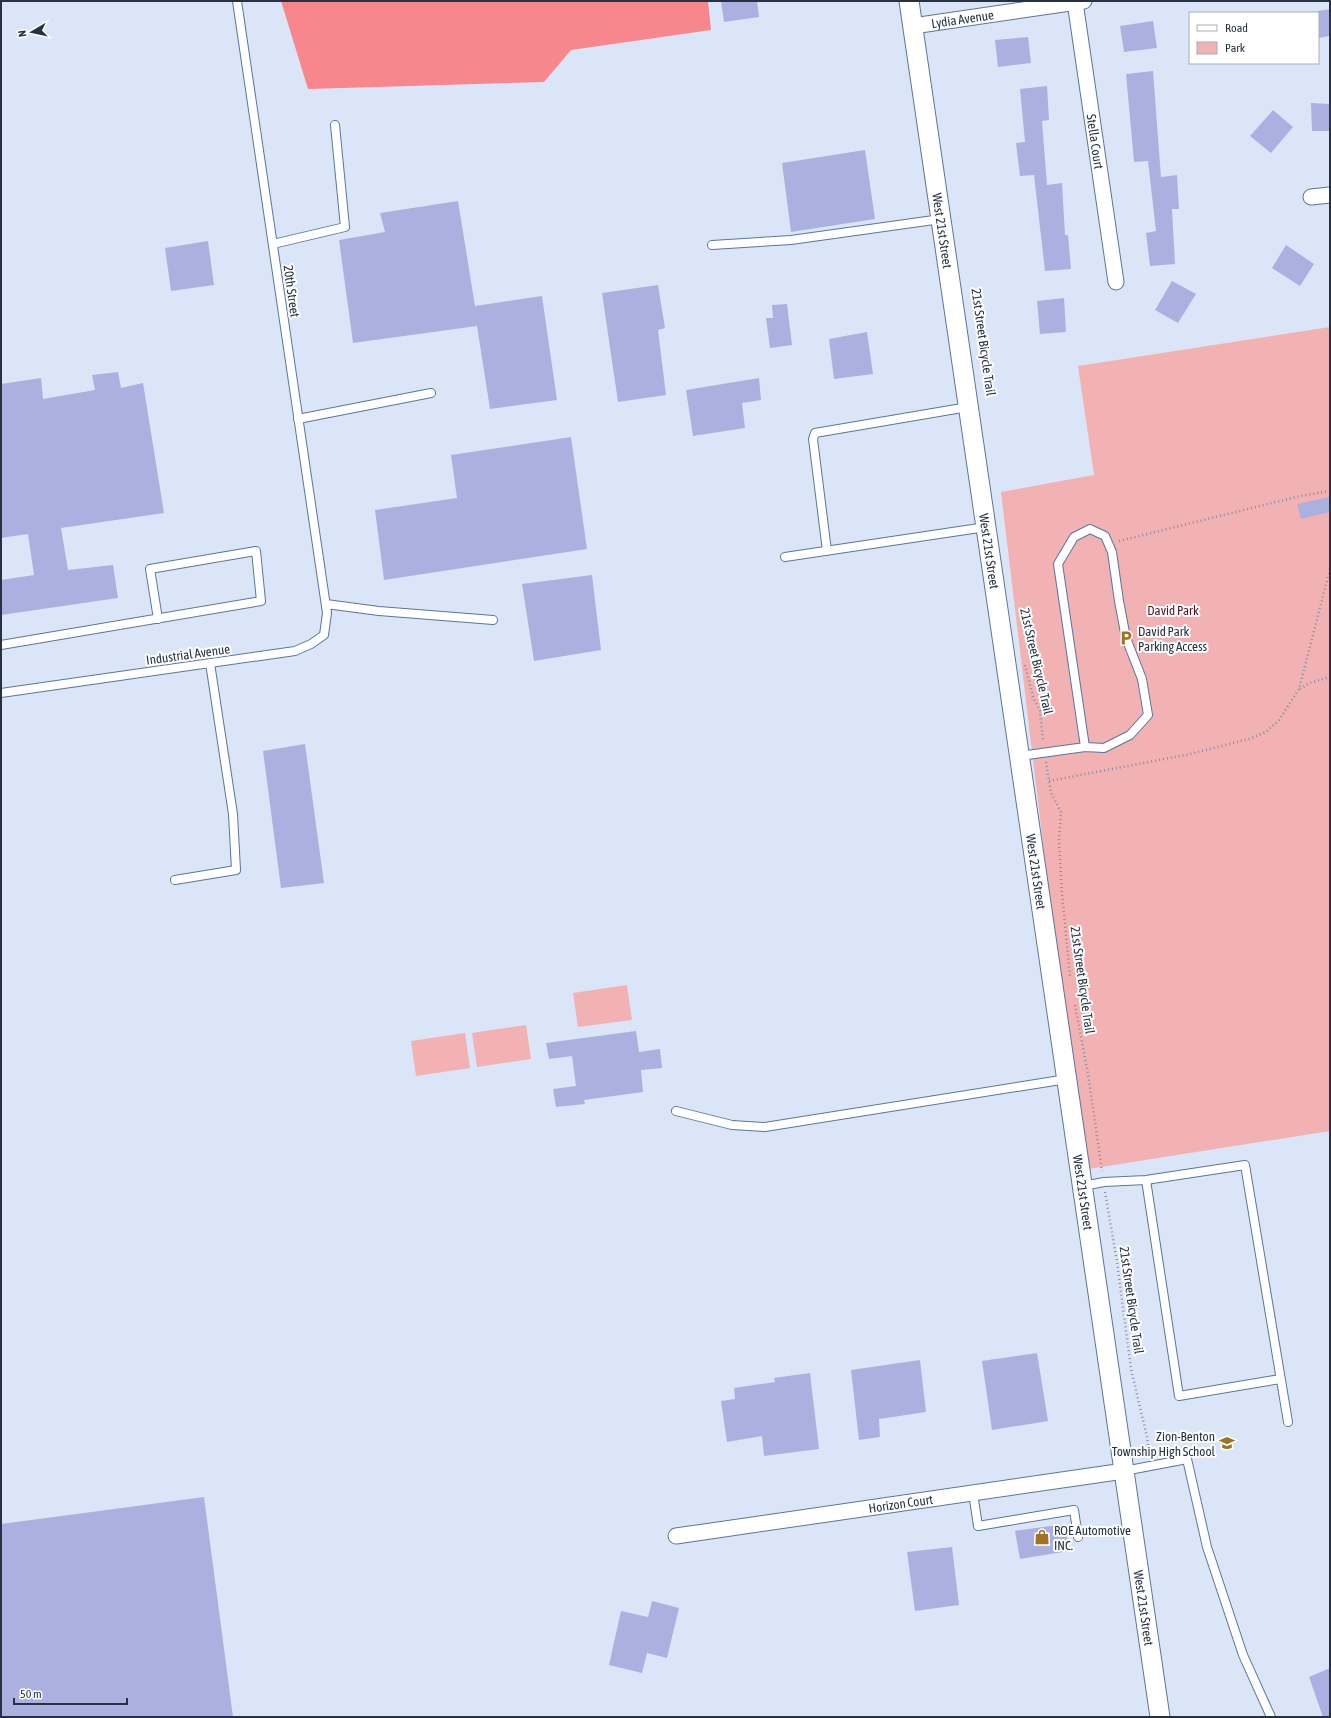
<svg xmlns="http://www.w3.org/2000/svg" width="1331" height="1718" font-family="'Asap Condensed',sans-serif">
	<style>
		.green { fill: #f2b1b2 }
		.forest { fill: #f7878c }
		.building { fill: #aab1e0 }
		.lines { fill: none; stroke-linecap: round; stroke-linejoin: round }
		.service-casing { stroke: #5b759c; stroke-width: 10 }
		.minor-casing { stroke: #5b759c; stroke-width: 17 }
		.tertiary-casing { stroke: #5b759c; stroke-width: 21 }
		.path { stroke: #8590a2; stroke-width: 2.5; stroke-dasharray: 1 3; stroke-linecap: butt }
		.service { stroke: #fff; stroke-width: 8 }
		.minor { stroke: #fff; stroke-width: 15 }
		.tertiary { stroke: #fff; stroke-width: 19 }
		.labels { text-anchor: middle; stroke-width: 4; stroke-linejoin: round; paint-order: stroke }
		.street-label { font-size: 13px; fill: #263142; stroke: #fff }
		.park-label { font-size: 13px; fill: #58131c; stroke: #fff }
		.poi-label { font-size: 13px; fill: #263142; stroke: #fff; text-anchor: start }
	</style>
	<rect width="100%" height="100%" fill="#dae6f8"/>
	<path class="green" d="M 1330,327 L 1330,1131 L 1082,1170 L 1001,492 L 1094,475 L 1078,366 Z
		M 627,985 L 632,1020 L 578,1027 L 573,993 Z
		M 526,1025 L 531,1059 L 477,1067 L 472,1033 Z
		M 465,1033 L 470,1068 L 416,1076 L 411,1041 Z"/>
	<path class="forest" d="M 281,1 L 708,1 L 711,30 L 571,50 L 544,82 L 308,89 Z"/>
	<path class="building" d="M 721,1 L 757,1 L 759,17 L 724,22 Z
		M 1330,9 L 1330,36 L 1318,38 L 1318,11 Z
		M 1153,21 L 1157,48 L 1124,52 L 1120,26 Z
		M 1028,37 L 1031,63 L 998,67 L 995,40 Z
		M 1153,71 L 1161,177 L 1177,175 L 1179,209 L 1172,209 L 1175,264 L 1150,266 L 1146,233 L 1156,231 L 1148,161 L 1134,162 L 1126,74 Z
		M 1047,86 L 1049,120 L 1042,121 L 1047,185 L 1062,183 L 1065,235 L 1068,235 L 1071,269 L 1045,271 L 1034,175 L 1020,176 L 1016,143 L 1025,142 L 1020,89 Z
		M 1311,103 L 1330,104 L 1330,131 L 1312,131 Z
		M 1273,110 L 1293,127 L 1271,153 L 1250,136 Z
		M 865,150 L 875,219 L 791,232 L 782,163 Z
		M 458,201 L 475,306 L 542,296 L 557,400 L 490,409 L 477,326 L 353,343 L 339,240 L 385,232 L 380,213 Z
		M 208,241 L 214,285 L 171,291 L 165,248 Z
		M 1286,245 L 1314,264 L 1300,286 L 1272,268 Z
		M 1172,281 L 1196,294 L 1178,323 L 1155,310 Z
		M 658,285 L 665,328 L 658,330 L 666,395 L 618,402 L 602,293 Z
		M 1064,298 L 1066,332 L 1040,334 L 1037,301 Z
		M 787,304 L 792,345 L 770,348 L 766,318 L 773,318 L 772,305 Z
		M 867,332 L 873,374 L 834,379 L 829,339 Z
		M 118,372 L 121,388 L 143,383 L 164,513 L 61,528 L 68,570 L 113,565 L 118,598 L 1,615 L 1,580 L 34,575 L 28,534 L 1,538 L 1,384 L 41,378 L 43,399 L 95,390 L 92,375 Z
		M 759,378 L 761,400 L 742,403 L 745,428 L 693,436 L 686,390 Z
		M 571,437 L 587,549 L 384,580 L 375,510 L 457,498 L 451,455 Z
		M 1330,497 L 1330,512 L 1301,519 L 1297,504 Z
		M 592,575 L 601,650 L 534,661 L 522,584 Z
		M 305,744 L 324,883 L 281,888 L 263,751 Z
		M 636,1031 L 639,1052 L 660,1049 L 662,1068 L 641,1070 L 643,1092 L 584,1100 L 585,1104 L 556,1107 L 553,1089 L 576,1086 L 572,1056 L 549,1059 L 546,1043 Z
		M 1037,1353 L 1048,1421 L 992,1430 L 982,1361 Z
		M 920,1360 L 926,1412 L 879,1419 L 880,1437 L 859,1440 L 851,1370 Z
		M 810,1373 L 819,1449 L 764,1456 L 762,1436 L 727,1442 L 721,1401 L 735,1399 L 734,1388 L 775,1382 L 774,1378 Z
		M 204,1497 L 233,1717 L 1,1717 L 1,1524 Z
		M 1065,1524 L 1069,1551 L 1020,1559 L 1015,1531 Z
		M 952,1547 L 959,1605 L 915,1611 L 907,1552 Z
		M 652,1601 L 679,1608 L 667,1658 L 647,1653 L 642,1673 L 609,1665 L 621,1611 L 648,1617 Z
		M 1330,1668 L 1330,1717 L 1323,1717 L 1309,1677 Z"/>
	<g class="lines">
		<g class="service-casing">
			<path id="service" d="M 273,244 L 345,227 L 335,125
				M 712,245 L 791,240 L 941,219
				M 298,419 L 431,393
				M 827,551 L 813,439 L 815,433 L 968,407
				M 785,557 L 986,527
				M 326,604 L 379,611 L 493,620
				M 1,645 L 261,601 L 256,551 L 150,569 L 158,619
				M 1,693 L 295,651 L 311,644 L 324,635 L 327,613 L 237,1
				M 1020,756 L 1085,747 L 1058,564 L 1074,537 L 1090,529 L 1105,536 L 1112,552 L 1119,601 L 1126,638 L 1142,679 L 1148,715 L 1130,735 L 1104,748 L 1085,747
				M 175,880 L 236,870 L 233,814 L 210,663
				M 676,1111 L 732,1125 L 765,1127 L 1067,1079
				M 1083,1186 L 1104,1182 L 1146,1180
				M 1280,1379 L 1179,1396 L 1146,1180 L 1245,1165 L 1288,1422
				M 1124,1471 L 1187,1459 L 1207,1547 L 1243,1655 L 1271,1717
				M 973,1493 L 978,1526 L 1074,1510 L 1078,1537"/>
		</g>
		<g class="minor-casing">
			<g id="minor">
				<path id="s1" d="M 1075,2 L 1116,282"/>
				<path id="s2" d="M 913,26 L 1084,1"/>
				<path d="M 1311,197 L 1330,195"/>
				<path id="s3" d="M 676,1536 L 1124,1471"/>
			</g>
		</g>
		<g class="tertiary-casing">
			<g id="tertiary">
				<path id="s4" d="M 909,1 L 1160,1717"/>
			</g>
		</g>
		<path class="path" d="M 1119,541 L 1300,496 L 1330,491
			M 1025,665 L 1033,697 L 1040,711 L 1043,741
			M 1300,689 L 1310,683 L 1330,677
			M 1046,762 L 1051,793 L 1061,812 L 1059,841 L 1062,893 L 1070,976
			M 1049,781 L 1190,754 L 1249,739 L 1266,732 L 1279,720 L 1299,689 L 1330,569
			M 1075,1005 L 1088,1074 L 1102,1171
			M 1105,1192 L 1117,1262 L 1131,1369 L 1147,1437 L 1149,1455"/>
		<use href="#service" class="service"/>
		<use href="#minor" class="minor"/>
		<use href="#tertiary" class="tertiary"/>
	</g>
	<defs>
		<g id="parking-bare" transform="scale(1.2)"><path d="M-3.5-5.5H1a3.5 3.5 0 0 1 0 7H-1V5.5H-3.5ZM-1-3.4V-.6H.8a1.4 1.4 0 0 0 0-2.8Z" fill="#9f7323" stroke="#fff" stroke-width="2.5" paint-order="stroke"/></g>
		<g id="school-bare" transform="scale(1.2)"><path d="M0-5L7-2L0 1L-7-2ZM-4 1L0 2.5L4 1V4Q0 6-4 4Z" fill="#9f7323" stroke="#fff" stroke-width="2.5" paint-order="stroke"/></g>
		<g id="shop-bare" transform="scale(1.2)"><path d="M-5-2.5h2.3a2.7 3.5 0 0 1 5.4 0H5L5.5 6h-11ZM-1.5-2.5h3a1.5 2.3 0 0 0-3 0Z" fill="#9f7323" stroke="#fff" stroke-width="2.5" paint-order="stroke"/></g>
	</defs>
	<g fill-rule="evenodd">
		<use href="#parking-bare" x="1126" y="638"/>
		<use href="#school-bare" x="1227" y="1443"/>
		<use href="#shop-bare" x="1042" y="1537"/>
	</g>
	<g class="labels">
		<g class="street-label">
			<text dy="5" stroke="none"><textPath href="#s2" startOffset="50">Lydia Avenue</textPath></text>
			<text dy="5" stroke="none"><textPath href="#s1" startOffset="141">Stella Court</textPath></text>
			<text dy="5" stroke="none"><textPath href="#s4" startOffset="232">West 21st Street</textPath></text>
			<text transform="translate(292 291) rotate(82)" y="5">20th Street</text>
			<text transform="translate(984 342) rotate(82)" y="5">21st Street Bicycle Trail</text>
			<text dy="5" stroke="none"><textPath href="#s4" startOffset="556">West 21st Street</textPath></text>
			<text transform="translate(188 654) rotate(-8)" y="5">Industrial Avenue</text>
			<text transform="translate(1037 661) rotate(77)" y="5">21st Street Bicycle Trail</text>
			<text dy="5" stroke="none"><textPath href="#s4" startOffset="880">West 21st Street</textPath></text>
			<text transform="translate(1083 980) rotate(82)" y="5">21st Street Bicycle Trail</text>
			<text dy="5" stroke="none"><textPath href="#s4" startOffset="1204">West 21st Street</textPath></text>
			<text transform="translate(1132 1300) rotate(82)" y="5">21st Street Bicycle Trail</text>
			<text dy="5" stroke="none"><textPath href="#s3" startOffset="227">Horizon Court</textPath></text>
			<text dy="5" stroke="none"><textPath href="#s4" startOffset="1624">West 21st Street</textPath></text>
		</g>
		<g class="park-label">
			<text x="1173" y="615">David Park</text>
		</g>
		<g class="poi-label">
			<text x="1138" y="636">David Park<tspan x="1138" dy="15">Parking Access</tspan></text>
			<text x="1215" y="1441" text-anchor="end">Zion-Benton<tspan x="1215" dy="15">Township High School</tspan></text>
			<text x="1054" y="1535">ROE Automotive<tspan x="1054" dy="15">INC.</tspan></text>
		</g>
	</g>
	<rect width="1331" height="1718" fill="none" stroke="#263142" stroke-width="4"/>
	<rect x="1189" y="12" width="130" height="52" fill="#ffffff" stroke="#a8adb3"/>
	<rect x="1197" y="25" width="20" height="6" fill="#ffffff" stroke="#a8adb3"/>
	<text x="1225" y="32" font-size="12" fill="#263142">Road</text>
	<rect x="1197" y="42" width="20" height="12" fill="#f2b1b2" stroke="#a8adb3"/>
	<text x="1225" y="52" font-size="12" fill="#263142">Park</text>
	<g transform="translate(32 32) rotate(261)" stroke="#ffffff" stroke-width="3" paint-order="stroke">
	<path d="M0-3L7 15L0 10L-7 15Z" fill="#263142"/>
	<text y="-6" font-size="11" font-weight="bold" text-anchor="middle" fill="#263142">N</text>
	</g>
	<path d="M14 1698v6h113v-6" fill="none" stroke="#263142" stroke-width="2"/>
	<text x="20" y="1698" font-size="12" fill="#263142" stroke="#ffffff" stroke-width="3" paint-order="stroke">50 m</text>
</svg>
